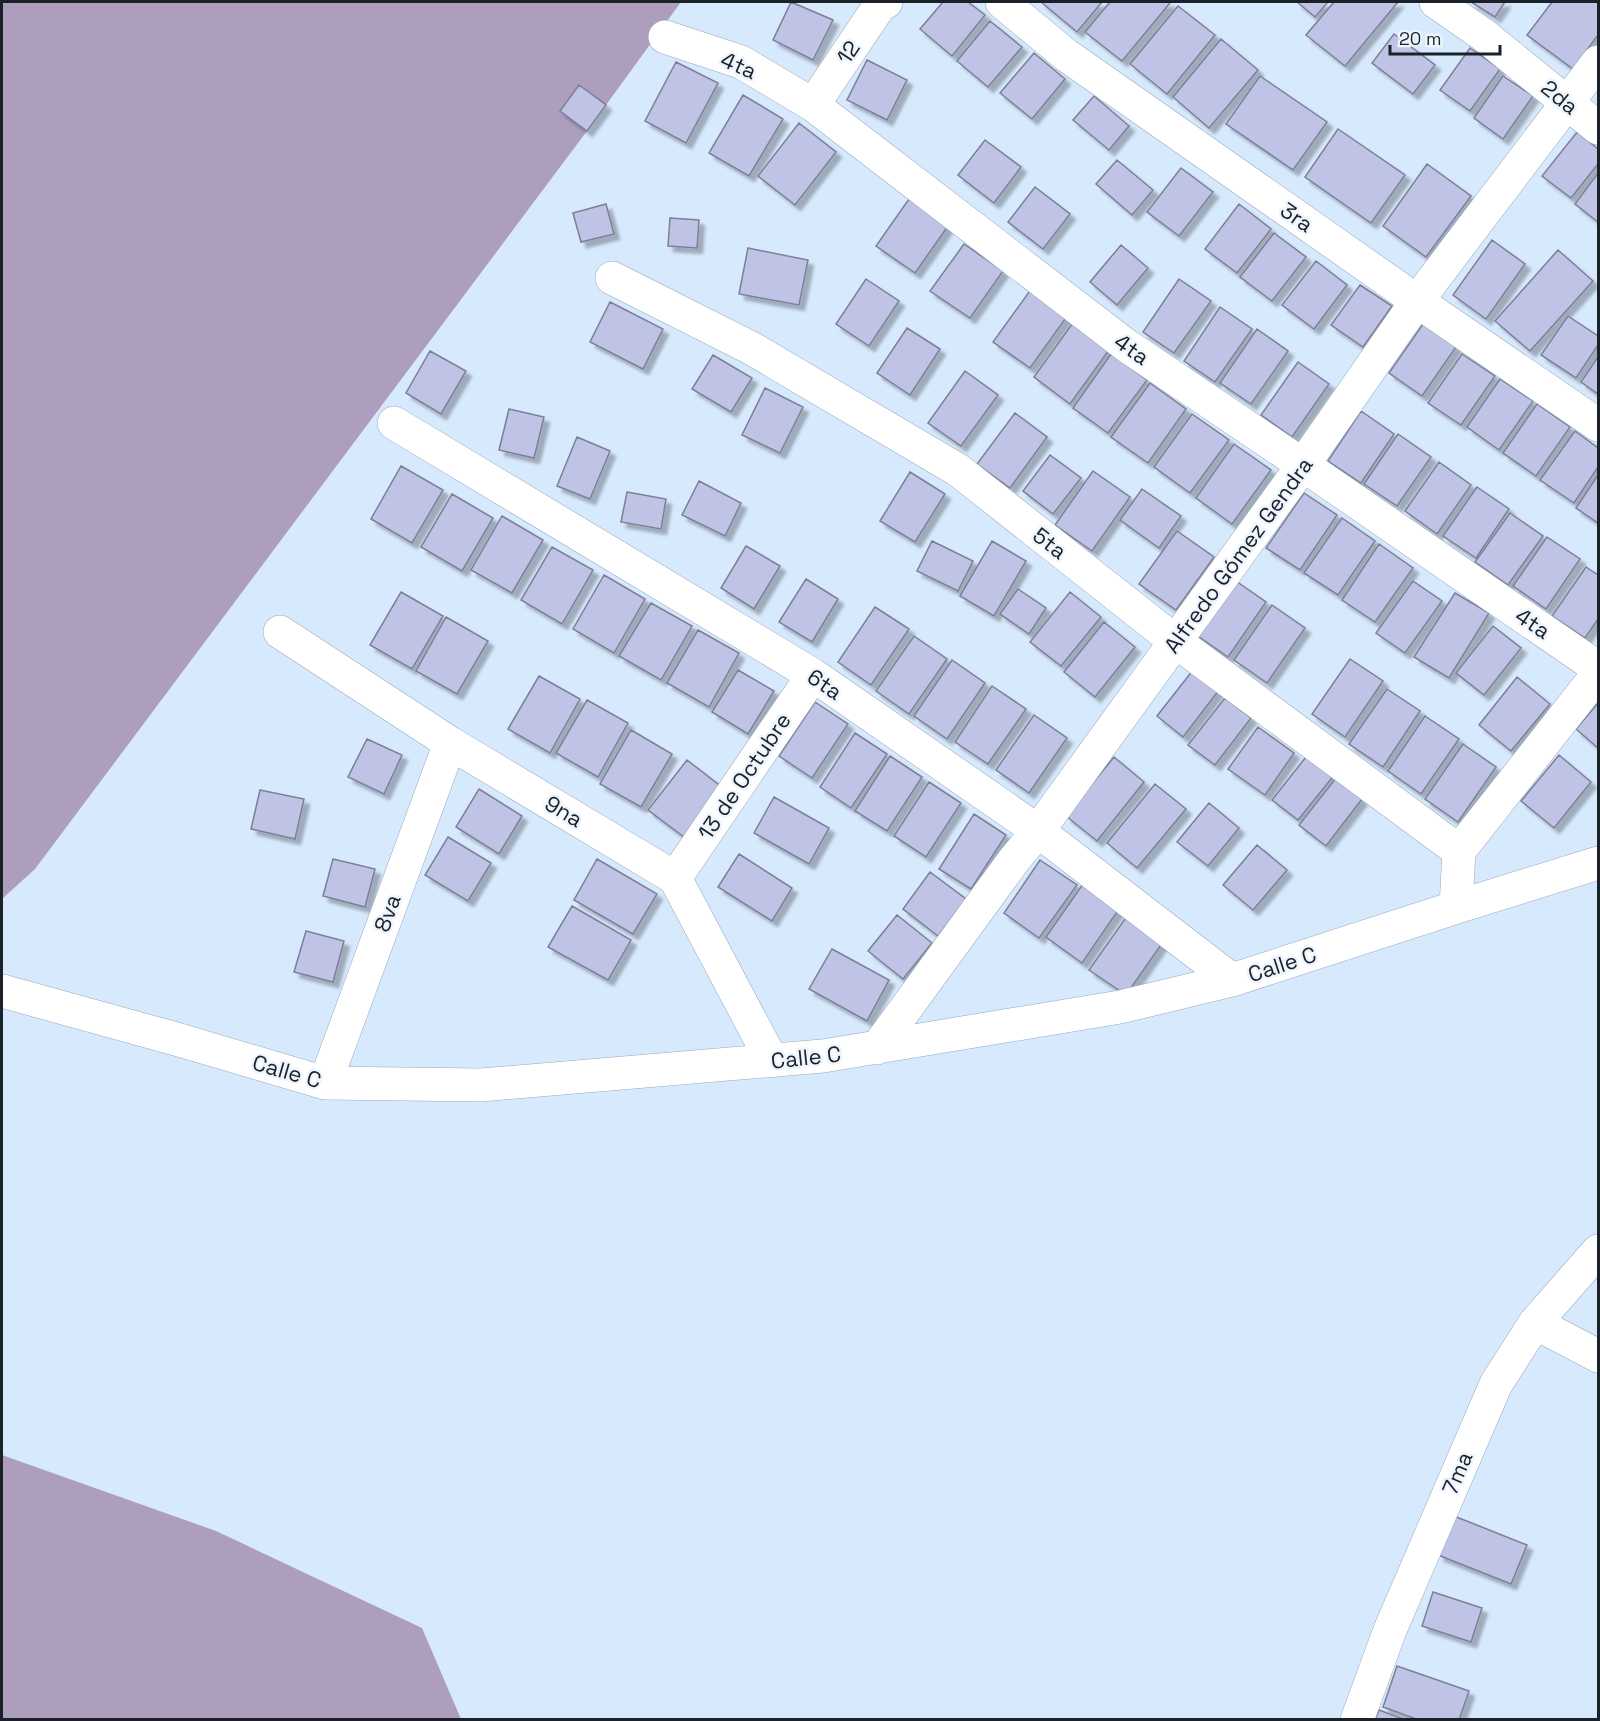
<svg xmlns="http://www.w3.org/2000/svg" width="1600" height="1721" font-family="'Space Grotesk',sans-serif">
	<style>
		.forest { fill: #ad9ebd }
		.building { fill: #bfc4e6; stroke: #7c7f95; stroke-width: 1.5; filter: url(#shadow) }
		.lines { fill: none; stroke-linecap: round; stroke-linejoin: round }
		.minor-casing { stroke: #98a9bb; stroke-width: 34 }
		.minor { stroke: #fff; stroke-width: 33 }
		.labels { text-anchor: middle; stroke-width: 5; stroke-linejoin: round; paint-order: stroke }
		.street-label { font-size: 22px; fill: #1a2128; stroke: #eef5fd }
	</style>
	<defs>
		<filter id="shadow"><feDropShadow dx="5.5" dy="5.5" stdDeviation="1.5" flood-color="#0004"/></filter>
	</defs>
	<rect width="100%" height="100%" fill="#d7e9fd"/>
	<path class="forest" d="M 2,2 L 681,2 L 587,131 L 35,869 L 2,899 Z
		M 2,1455 L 216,1531 L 422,1628 L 461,1719 L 2,1719 Z"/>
	<path class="building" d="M 791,2 L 833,20 L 813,60 L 773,40 Z
		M 943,2 L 968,2 L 985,15 L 952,56 L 920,29 Z
		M 1041,2 L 1102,2 L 1077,32 Z
		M 1110,2 L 1168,2 L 1170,3 L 1122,61 L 1085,32 Z
		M 1297,2 L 1328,2 L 1315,17 Z
		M 1334,2 L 1398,2 L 1345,66 L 1306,35 Z
		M 1471,2 L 1505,2 L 1495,17 Z
		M 1552,2 L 1598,2 L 1598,35 L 1573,69 L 1527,35 Z
		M 1178,6 L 1215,35 L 1167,94 L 1130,64 Z
		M 990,21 L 1022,47 L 988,87 L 957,61 Z
		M 1394,34 L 1435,65 L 1413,94 L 1372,63 Z
		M 1221,39 L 1258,70 L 1209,128 L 1173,97 Z
		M 1470,48 L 1500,69 L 1470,111 L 1440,90 Z
		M 1034,53 L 1065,79 L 1032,119 L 1000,93 Z
		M 867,60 L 907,80 L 887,120 L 847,100 Z
		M 676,62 L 718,83 L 686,143 L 645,121 Z
		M 1260,76 L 1327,122 L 1293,170 L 1226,124 Z
		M 1503,76 L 1533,96 L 1503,139 L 1474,118 Z
		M 579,85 L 606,105 L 587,131 L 560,111 Z
		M 743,95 L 783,119 L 749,176 L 709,153 Z
		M 1094,96 L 1129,126 L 1109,150 L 1073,120 Z
		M 799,123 L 836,152 L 795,205 L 758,176 Z
		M 1338,129 L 1405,175 L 1371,223 L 1305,177 Z
		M 1577,132 L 1598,149 L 1598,164 L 1571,198 L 1542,176 Z
		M 985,140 L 1021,167 L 994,203 L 958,175 Z
		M 1117,160 L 1153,190 L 1132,215 L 1096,184 Z
		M 1427,164 L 1471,196 L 1426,257 L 1383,226 Z
		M 1181,168 L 1213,192 L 1179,236 L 1147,212 Z
		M 1598,173 L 1598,222 L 1575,204 Z
		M 1035,187 L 1070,214 L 1043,249 L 1008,222 Z
		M 909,199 L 948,226 L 915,273 L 876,246 Z
		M 606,204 L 614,234 L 581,242 L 573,213 Z
		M 1239,204 L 1271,229 L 1237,273 L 1205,249 Z
		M 670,218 L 699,220 L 697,248 L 668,246 Z
		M 1274,233 L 1306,257 L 1272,301 L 1240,277 Z
		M 1492,240 L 1525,264 L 1486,319 L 1453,295 Z
		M 964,244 L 1003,271 L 970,318 L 930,291 Z
		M 1121,245 L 1148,268 L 1117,305 L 1090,282 Z
		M 748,248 L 808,260 L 799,305 L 739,294 Z
		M 1558,250 L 1593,281 L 1530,351 L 1495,321 Z
		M 1316,261 L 1347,285 L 1314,329 L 1282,305 Z
		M 866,279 L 899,301 L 869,346 L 836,324 Z
		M 1179,279 L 1211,301 L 1174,353 L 1143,332 Z
		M 1360,285 L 1392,306 L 1363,347 L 1331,325 Z
		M 1032,288 L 1068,315 L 1030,368 L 993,342 Z
		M 610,302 L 663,329 L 643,369 L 590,342 Z
		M 1220,307 L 1252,329 L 1215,382 L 1184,361 Z
		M 1568,316 L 1598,336 L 1598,345 L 1576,378 L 1541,355 Z
		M 1072,324 L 1109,350 L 1070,404 L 1034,377 Z
		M 1423,324 L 1456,347 L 1422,396 L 1389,373 Z
		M 907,328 L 940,349 L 910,395 L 877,373 Z
		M 1257,329 L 1288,351 L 1251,404 L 1220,383 Z
		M 430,351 L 466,371 L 441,414 L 406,393 Z
		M 1111,354 L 1147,380 L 1108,433 L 1073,408 Z
		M 1462,354 L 1495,376 L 1461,425 L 1428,403 Z
		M 713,355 L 752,378 L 731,412 L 692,389 Z
		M 1598,357 L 1598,394 L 1581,382 Z
		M 1298,362 L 1329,384 L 1292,437 L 1261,415 Z
		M 965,371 L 998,395 L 961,446 L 928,423 Z
		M 1500,379 L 1533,401 L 1499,450 L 1467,427 Z
		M 1150,383 L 1186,409 L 1148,463 L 1111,437 Z
		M 765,388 L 803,407 L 780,453 L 742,435 Z
		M 1537,404 L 1570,427 L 1536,476 L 1503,453 Z
		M 509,409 L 544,417 L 534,458 L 499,450 Z
		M 1361,411 L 1394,434 L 1361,483 L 1328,461 Z
		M 1015,413 L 1047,437 L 1010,488 L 977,464 Z
		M 1192,414 L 1229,440 L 1190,493 L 1154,467 Z
		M 1575,431 L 1598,448 L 1598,467 L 1574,503 L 1540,480 Z
		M 1398,434 L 1431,457 L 1397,506 L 1364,484 Z
		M 577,437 L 610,451 L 590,499 L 557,486 Z
		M 1234,444 L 1271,470 L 1232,524 L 1196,498 Z
		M 1050,455 L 1081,478 L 1053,514 L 1023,491 Z
		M 1439,462 L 1471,485 L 1437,534 L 1405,511 Z
		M 401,466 L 443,490 L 412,543 L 371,519 Z
		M 1093,471 L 1130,497 L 1092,551 L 1055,525 Z
		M 910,472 L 945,494 L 915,542 L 880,521 Z
		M 1598,475 L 1598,523 L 1576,508 Z
		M 699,481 L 741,503 L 725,536 L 682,515 Z
		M 1477,487 L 1509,509 L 1476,558 L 1443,536 Z
		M 1142,489 L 1181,516 L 1159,548 L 1120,520 Z
		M 627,492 L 666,499 L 661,529 L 621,522 Z
		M 1304,493 L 1337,515 L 1300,570 L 1266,548 Z
		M 452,494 L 493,518 L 462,571 L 421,547 Z
		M 1510,513 L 1543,536 L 1508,585 L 1475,562 Z
		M 502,516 L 543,540 L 512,593 L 471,570 Z
		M 1342,518 L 1375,541 L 1338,595 L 1304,573 Z
		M 1177,531 L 1214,557 L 1176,610 L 1139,584 Z
		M 1547,537 L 1580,559 L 1546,609 L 1513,586 Z
		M 932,541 L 973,561 L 958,591 L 917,571 Z
		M 992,541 L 1026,561 L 994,616 L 960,596 Z
		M 1379,544 L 1413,568 L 1375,622 L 1342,600 Z
		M 746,546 L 780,566 L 754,609 L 721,588 Z
		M 552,547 L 593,570 L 562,624 L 521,600 Z
		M 1586,567 L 1598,575 L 1598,619 L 1585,638 L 1552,616 Z
		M 604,575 L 645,599 L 614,653 L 573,629 Z
		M 806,579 L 838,599 L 812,642 L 779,622 Z
		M 1233,579 L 1266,602 L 1228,657 L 1195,634 Z
		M 1413,581 L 1442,601 L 1405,653 L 1376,633 Z
		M 1018,589 L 1046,608 L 1029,634 L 1000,614 Z
		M 401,592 L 443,616 L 412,669 L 370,645 Z
		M 1070,592 L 1101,617 L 1061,666 L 1030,642 Z
		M 1455,593 L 1489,613 L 1449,678 L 1414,657 Z
		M 651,603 L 692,626 L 661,680 L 619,656 Z
		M 1272,605 L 1305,628 L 1267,683 L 1234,660 Z
		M 875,607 L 909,629 L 871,685 L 838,662 Z
		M 446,617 L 488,641 L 457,694 L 416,671 Z
		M 1104,622 L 1135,647 L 1095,697 L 1064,672 Z
		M 1493,626 L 1521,648 L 1484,695 L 1456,673 Z
		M 698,630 L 739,653 L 709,707 L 667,683 Z
		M 914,636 L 947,659 L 909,714 L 876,691 Z
		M 1350,659 L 1383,681 L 1345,737 L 1312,714 Z
		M 952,660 L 985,683 L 947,739 L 914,716 Z
		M 738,670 L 774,691 L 748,734 L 712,712 Z
		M 1193,670 L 1219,690 L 1183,737 L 1157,716 Z
		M 539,676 L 580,699 L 550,753 L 508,729 Z
		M 1517,677 L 1550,704 L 1511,751 L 1479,725 Z
		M 992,686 L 1026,709 L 988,764 L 955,742 Z
		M 1387,689 L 1420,711 L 1383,767 L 1349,744 Z
		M 1225,698 L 1251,718 L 1215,765 L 1188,745 Z
		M 587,700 L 628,723 L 598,777 L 556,753 Z
		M 815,702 L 848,724 L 812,778 L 779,756 Z
		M 1598,703 L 1598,748 L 1576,729 Z
		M 1034,715 L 1067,738 L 1029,793 L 996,770 Z
		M 1425,716 L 1459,739 L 1421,794 L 1388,771 Z
		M 1258,727 L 1294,753 L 1265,795 L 1228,769 Z
		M 631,730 L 672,754 L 641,807 L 600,784 Z
		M 855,733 L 887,754 L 851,808 L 820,787 Z
		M 367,739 L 402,755 L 384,794 L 348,777 Z
		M 1463,744 L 1496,767 L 1458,822 L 1425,799 Z
		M 1309,753 L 1335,774 L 1298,820 L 1272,800 Z
		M 1559,755 L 1591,782 L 1554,828 L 1521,801 Z
		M 890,756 L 922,777 L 887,831 L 855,811 Z
		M 1114,757 L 1144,782 L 1097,841 L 1066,816 Z
		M 687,760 L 723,788 L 684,837 L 648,810 Z
		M 1336,778 L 1362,799 L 1326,846 L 1299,825 Z
		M 929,782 L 961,803 L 926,857 L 894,836 Z
		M 1155,784 L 1186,809 L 1137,868 L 1107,843 Z
		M 479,789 L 522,816 L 499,854 L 456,827 Z
		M 260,790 L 304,799 L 295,839 L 251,829 Z
		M 774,797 L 829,828 L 809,864 L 754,833 Z
		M 1209,803 L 1239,828 L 1208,866 L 1177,842 Z
		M 974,814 L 1006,835 L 971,889 L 939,869 Z
		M 448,837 L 491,863 L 468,901 L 425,875 Z
		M 1257,845 L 1287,870 L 1253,910 L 1223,885 Z
		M 739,854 L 792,888 L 772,921 L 718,887 Z
		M 333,859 L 375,869 L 365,907 L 323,896 Z
		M 597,859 L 657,894 L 633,934 L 574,900 Z
		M 1040,860 L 1077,885 L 1039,938 L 1004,913 Z
		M 930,872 L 966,899 L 938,936 L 903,909 Z
		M 1083,884 L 1119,909 L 1082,963 L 1046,937 Z
		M 572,906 L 631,940 L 608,980 L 548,947 Z
		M 897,915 L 932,943 L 903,979 L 868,951 Z
		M 1127,916 L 1163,942 L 1126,995 L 1089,970 Z
		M 306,931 L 344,941 L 333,982 L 294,972 Z
		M 832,949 L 889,980 L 867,1021 L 809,989 Z
		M 1454,1516 L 1527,1545 L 1511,1584 L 1438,1555 Z
		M 1433,1592 L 1482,1608 L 1471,1642 L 1422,1626 Z
		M 1397,1666 L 1469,1691 L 1459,1720 L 1419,1720 L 1383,1707 Z
		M 1379,1710 L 1406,1720 L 1375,1720 Z"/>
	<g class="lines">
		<g class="minor-casing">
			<path id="minor" d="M 1002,2 L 1066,55 L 1417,301 L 1598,425
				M 1436,2 L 1485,36 L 1598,128
				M 665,37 L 741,62 L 813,105 L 1127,346 L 1303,465 L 1598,668
				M 813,105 L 880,5 L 886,2
				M 612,278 L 751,348 L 958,470 L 1175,641 L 1459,851
				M 394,423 L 813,675 L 1038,831 L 1232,980
				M 280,632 L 450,743 L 675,878 L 772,1061
				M 675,878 L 813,675
				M 1456,907 L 1459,851 L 1598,674
				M 2,991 L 176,1039 L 325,1083 L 481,1085 L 823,1056 L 1120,1007 L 1232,980 L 1463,905 L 1598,863
				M 877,1048 L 1014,860 L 1038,831 L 1303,465 L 1417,301 L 1598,62
				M 325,1083 L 450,743
				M 1535,1323 L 1598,1356
				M 1357,1720 L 1390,1630 L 1496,1384 L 1535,1323 L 1598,1251"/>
		</g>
		<use href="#minor" class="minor"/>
	</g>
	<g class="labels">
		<g class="street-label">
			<text transform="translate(848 52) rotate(-56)" y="8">12</text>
			<text transform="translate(739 65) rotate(24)" y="8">4ta</text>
			<text transform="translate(1560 97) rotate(39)" y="8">2da</text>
			<text transform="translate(1297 217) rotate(35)" y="8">3ra</text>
			<text transform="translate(1132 349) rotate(35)" y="8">4ta</text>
			<text transform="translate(1050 543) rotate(38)" y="8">5ta</text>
			<text transform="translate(1238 555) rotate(-54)" y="8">Alfredo Gómez Gendra</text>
			<text transform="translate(1533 623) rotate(34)" y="8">4ta</text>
			<text transform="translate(825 684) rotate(34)" y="8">6ta</text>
			<text transform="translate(744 776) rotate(-56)" y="8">13 de Octubre</text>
			<text transform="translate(564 811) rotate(31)" y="8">9na</text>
			<text transform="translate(387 913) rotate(-70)" y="8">8va</text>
			<text transform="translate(1282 964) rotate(-18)" y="8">Calle C</text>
			<text transform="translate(806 1057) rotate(-6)" y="8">Calle C</text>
			<text transform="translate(287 1071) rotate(16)" y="8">Calle C</text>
			<text transform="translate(1457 1473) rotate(-67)" y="8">7ma</text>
		</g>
	</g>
	<rect width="1600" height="1721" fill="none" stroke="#1a2128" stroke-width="6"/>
	<path d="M1390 45v9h110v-9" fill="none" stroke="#1a2128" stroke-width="3"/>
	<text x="1399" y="45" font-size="18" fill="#1a2128" stroke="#eef5fd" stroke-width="4.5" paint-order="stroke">20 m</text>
</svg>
